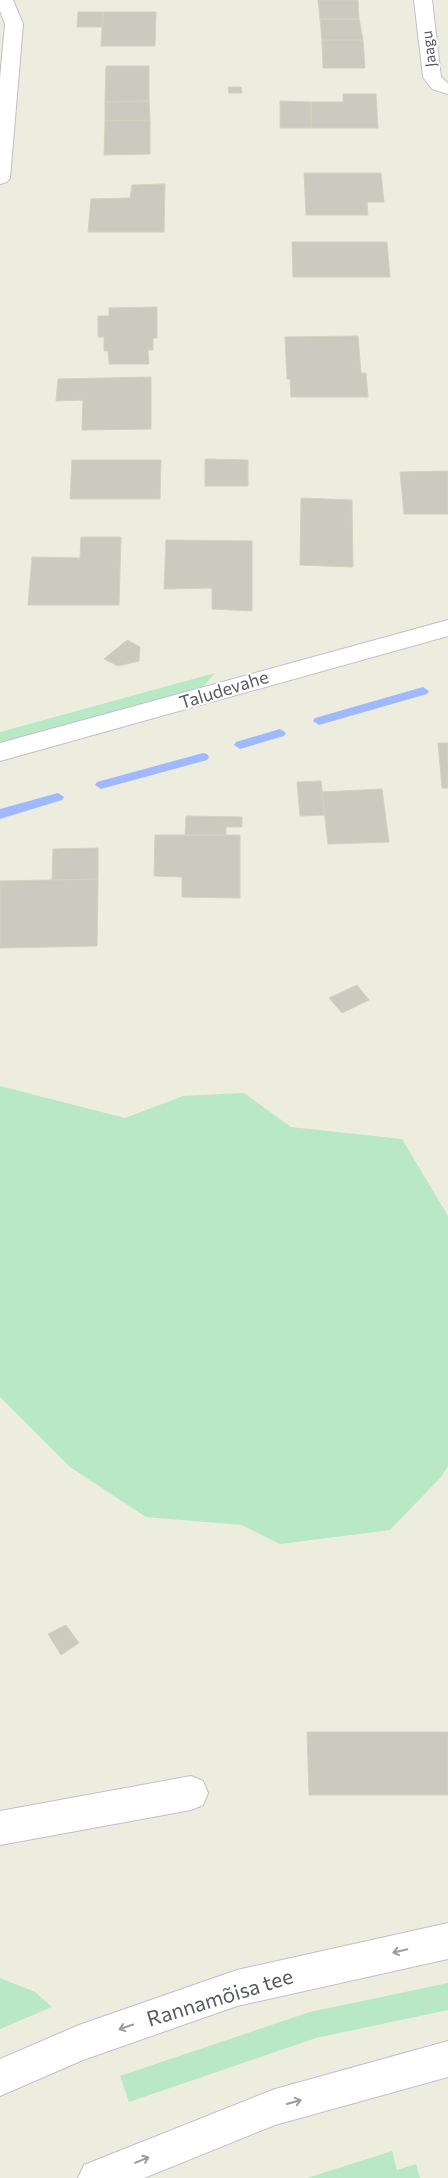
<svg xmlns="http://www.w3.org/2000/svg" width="448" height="2178" font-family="Commissioner,sans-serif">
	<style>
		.green { fill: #b8e8c6 }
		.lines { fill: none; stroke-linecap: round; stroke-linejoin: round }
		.stream { fill: #9eb9ff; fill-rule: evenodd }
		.building { fill: #cacabe; stroke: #d3d2bd }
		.minor-casing { stroke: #bfc0c8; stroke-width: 2 }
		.minor { fill: #fff; fill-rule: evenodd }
		.oneway { stroke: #9b9ca1 }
		.labels { text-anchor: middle; stroke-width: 4; stroke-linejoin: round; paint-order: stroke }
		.far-street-label { font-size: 15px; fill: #585a62; stroke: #fff }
		.street-label { font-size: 18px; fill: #585a62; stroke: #fff }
		.near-street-label { font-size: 21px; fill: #585a62; stroke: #fff }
	</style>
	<rect width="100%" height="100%" fill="#ededdf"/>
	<path class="green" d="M 215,673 L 203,687 L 0,743 L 0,732 Z
		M 0,1086 L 125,1118 L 183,1096 L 244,1093 L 291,1127 L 402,1139 L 448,1216 L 448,1466 L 441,1477 L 390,1530 L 280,1544 L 242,1525 L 146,1517 L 70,1467 L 0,1397 Z
		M 0,1978 L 35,1992 L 52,2007 L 0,2029 Z
		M 448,1983 L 448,2010 L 316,2038 L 129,2102 L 120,2076 L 310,2012 Z
		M 392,2151 L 397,2170 L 416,2164 L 420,2178 L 307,2178 Z"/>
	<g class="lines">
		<path class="stream" d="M 423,687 L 429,691 L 427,694 L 319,725 L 313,721 L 315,718 Z
			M 280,729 L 286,733 L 284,736 L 240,749 L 234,745 L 236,742 Z
			M 203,753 L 207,754 L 209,757 L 207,760 L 101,789 L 95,785 L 97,782 Z
			M 58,793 L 64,797 L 62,800 L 0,819 L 0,809 Z"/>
	</g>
	<path class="building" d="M 318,0 L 358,0 L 359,19 L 320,19 Z
		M 78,12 L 103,12 L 103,27 L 77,27 Z
		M 103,12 L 156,12 L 155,46 L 101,46 Z
		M 320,19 L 359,19 L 363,40 L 322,40 Z
		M 322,40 L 363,40 L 365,68 L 323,68 Z
		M 106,66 L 149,66 L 149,101 L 105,102 Z
		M 228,87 L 241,87 L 242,93 L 229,93 Z
		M 343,94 L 376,94 L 378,128 L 311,128 L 311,102 L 343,102 Z
		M 149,101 L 150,120 L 105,121 L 105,102 Z
		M 280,101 L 311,102 L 311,128 L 280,128 Z
		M 150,120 L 150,154 L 104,155 L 105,121 Z
		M 304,173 L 381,173 L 384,202 L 367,202 L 368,215 L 306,215 Z
		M 165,184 L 164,232 L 88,232 L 91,199 L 130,198 L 132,185 Z
		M 292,242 L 387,242 L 390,277 L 293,277 Z
		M 157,307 L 157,338 L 153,338 L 153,350 L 148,350 L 149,364 L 109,364 L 108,351 L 104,351 L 104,337 L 98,337 L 98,316 L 109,316 L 109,308 Z
		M 358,336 L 361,373 L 366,373 L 368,397 L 291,397 L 290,379 L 287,379 L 285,337 Z
		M 151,377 L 151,429 L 82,430 L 83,400 L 56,401 L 58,379 Z
		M 205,459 L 248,460 L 248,486 L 205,486 Z
		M 72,460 L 161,460 L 160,499 L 70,499 Z
		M 448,471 L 448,514 L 404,514 L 400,472 Z
		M 301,498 L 352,500 L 353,567 L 300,565 Z
		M 81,537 L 121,537 L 119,605 L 28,605 L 32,557 L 80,558 Z
		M 166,540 L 252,541 L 252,611 L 212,609 L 212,588 L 164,589 Z
		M 127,640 L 140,647 L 139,661 L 118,666 L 104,659 Z
		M 438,743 L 448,743 L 448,788 L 442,788 Z
		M 321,781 L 325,815 L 300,816 L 297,782 Z
		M 382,789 L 389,842 L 328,844 L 322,792 Z
		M 186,816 L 242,817 L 242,827 L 226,827 L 226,835 L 185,835 Z
		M 155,835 L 240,835 L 240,898 L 182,897 L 182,877 L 154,876 Z
		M 98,848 L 98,879 L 52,880 L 53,849 Z
		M 98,879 L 97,946 L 0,948 L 0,881 Z
		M 357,985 L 369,1000 L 342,1013 L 329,998 Z
		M 66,1625 L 79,1643 L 61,1655 L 48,1634 Z
		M 307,1732 L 448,1732 L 448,1795 L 309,1795 Z"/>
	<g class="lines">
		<g class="minor-casing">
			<path id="minor" d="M 0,0 L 13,0 L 23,24 L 10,178 L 7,182 L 0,184 L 0,78 L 5,24 L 0,11 Z
				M 414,0 L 432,0 L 441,77 L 448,83 L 448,94 L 432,89 L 423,77 Z
				M 448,620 L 448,636 L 0,761 L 0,743 Z
				M 191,1776 L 203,1781 L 208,1793 L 203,1805 L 191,1810 L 0,1845 L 0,1811 Z
				M 448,1923 L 448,1959 L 237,2006 L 83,2060 L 0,2096 L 0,2059 L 79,2025 L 237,1970 Z
				M 448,2041 L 448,2077 L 275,2125 L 144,2178 L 78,2178 L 84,2165 L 275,2089 Z"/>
		</g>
		<use href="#minor" class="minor"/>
	</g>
	<defs><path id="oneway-shaft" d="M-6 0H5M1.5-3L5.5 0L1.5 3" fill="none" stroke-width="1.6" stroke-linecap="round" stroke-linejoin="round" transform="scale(1.25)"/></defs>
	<g class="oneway">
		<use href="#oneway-shaft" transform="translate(400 1951) rotate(167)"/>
		<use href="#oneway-shaft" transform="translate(126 2027) rotate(161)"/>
		<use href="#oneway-shaft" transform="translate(294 2102) rotate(-16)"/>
		<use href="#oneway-shaft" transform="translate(142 2160) rotate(-22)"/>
	</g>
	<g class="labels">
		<g class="far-street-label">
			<text transform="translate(429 49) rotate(-97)" y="5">Jaagu</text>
		</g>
		<g class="street-label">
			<text transform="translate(224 690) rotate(-17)" y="6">Taludevahe</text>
		</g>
		<g class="near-street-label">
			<text transform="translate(220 1998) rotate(-17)" y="7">Rannamõisa tee</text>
		</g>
	</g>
</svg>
